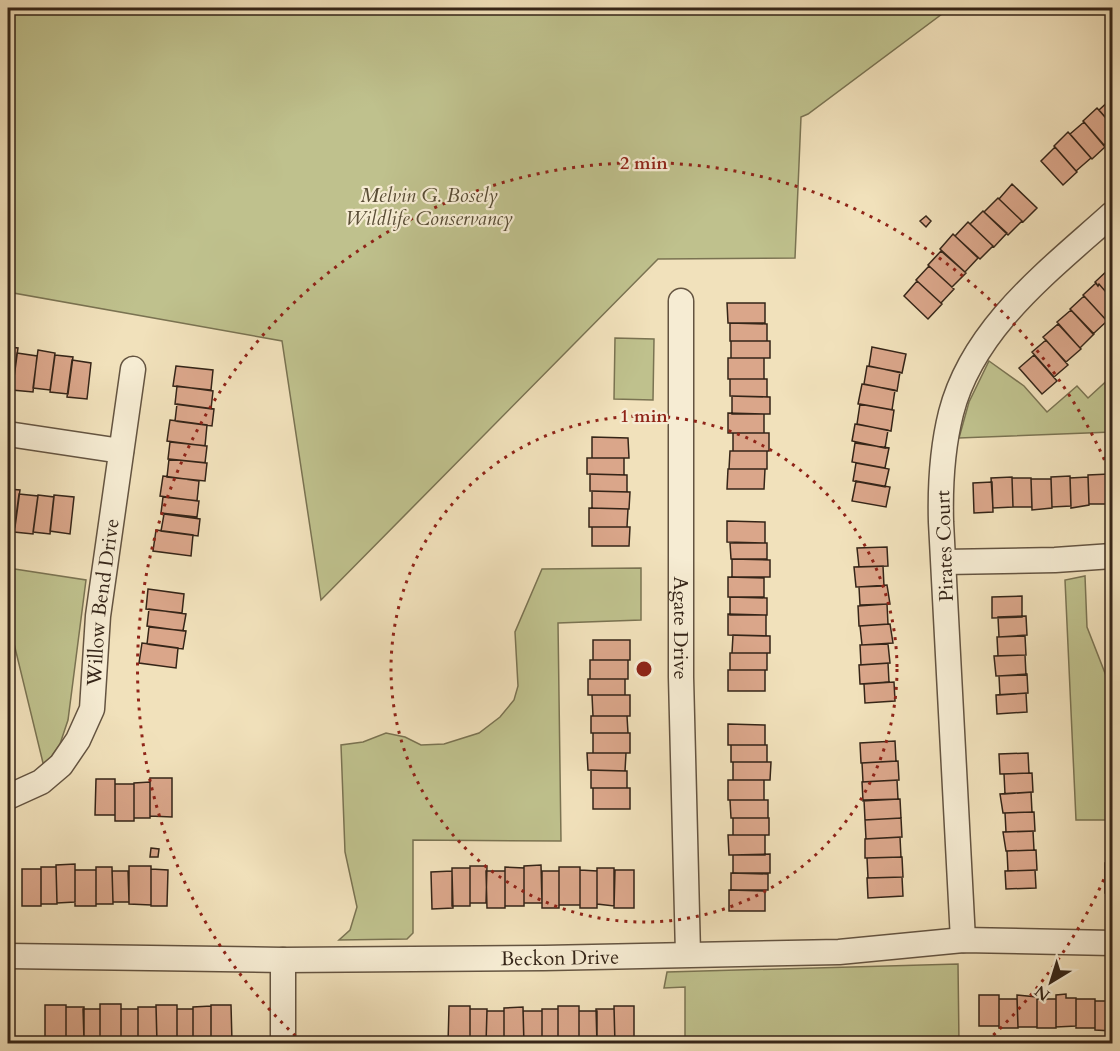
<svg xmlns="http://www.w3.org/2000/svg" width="1120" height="1051" font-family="Cardo,serif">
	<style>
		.green { fill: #bfc18d; stroke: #7a7352; stroke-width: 1.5 }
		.building { fill: #daa68a; stroke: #352518; stroke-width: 1.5 }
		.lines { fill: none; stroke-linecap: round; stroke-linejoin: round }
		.street-casing { stroke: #645441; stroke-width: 27 }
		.street { stroke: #f6ecd3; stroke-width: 24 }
		.ring { fill: none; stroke: #8f2418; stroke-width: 3; stroke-dasharray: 3 6 }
		.labels { text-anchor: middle; stroke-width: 4.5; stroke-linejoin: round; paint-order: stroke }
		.park-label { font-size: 20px; font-style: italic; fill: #584c35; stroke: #f6ecd3 }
		.street-label { font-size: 20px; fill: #352518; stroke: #f6ecd3 }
		.centre { fill: #8f2418; stroke: #f6ecd3; stroke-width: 3 }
		.ring-label { font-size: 18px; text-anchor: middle; font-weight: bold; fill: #8f2418; stroke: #f6ecd3; stroke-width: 4.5; stroke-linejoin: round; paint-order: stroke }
	</style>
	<rect width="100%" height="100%" fill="#f1e1bb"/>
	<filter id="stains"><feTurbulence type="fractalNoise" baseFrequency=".00333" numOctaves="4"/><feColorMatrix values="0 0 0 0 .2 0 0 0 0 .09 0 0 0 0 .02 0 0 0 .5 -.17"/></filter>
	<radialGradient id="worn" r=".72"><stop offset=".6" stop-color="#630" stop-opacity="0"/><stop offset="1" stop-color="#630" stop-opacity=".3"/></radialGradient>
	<path class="green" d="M 8,8 L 950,8 L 808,114 L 801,117 L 795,258 L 658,259 L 321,600 L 282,341 L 8,292 Z
		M 615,338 L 654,339 L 653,400 L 614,399 Z
		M 989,361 L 1024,386 L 1047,412 L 1077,386 L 1088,398 L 1112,376 L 1112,432 L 959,438 L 969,402 Z
		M 8,568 L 86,580 L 68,720 L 60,744 L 44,767 L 8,619 Z
		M 641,568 L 641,620 L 558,623 L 561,841 L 413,840 L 413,933 L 407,939 L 339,940 L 350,930 L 357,907 L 345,852 L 341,745 L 363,742 L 386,733 L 405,737 L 421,745 L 444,744 L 479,733 L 500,717 L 514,700 L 518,686 L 515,632 L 542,569 Z
		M 1085,576 L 1087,627 L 1112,691 L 1112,820 L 1076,820 L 1065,580 Z
		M 958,964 L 959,1043 L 685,1043 L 685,987 L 664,988 L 667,972 Z"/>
	<path class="building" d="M 1112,98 L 1112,125 L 1099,110 Z
		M 1097,108 L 1112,125 L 1112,138 L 1104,145 L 1083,121 Z
		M 1084,122 L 1105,147 L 1092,159 L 1070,134 Z
		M 1068,132 L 1091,158 L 1076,171 L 1054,146 Z
		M 1055,147 L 1077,172 L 1063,185 L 1041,161 Z
		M 1012,184 L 1037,208 L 1023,222 L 999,199 Z
		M 998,198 L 1022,221 L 1008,235 L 984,212 Z
		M 983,211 L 1007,233 L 994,247 L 970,224 Z
		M 926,216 L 931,221 L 926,227 L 920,221 Z
		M 968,222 L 993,246 L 980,259 L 955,236 Z
		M 953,234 L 978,258 L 965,272 L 940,249 Z
		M 941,251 L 966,273 L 952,287 L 928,265 Z
		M 929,266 L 954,289 L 941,303 L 916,280 Z
		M 1110,268 L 1112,270 L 1112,299 L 1099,284 L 1098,286 L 1095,282 Z
		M 917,281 L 942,304 L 928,319 L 904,296 Z
		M 1096,283 L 1098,286 L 1099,284 L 1112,299 L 1112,318 L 1108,322 L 1083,295 Z
		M 1084,296 L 1107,321 L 1093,334 L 1070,309 Z
		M 727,303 L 765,303 L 765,323 L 728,323 Z
		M 1071,310 L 1094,334 L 1080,348 L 1057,322 Z
		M 730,323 L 767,324 L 767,341 L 730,341 Z
		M 1058,324 L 1081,349 L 1066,362 L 1043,337 Z
		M 1046,340 L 1068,365 L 1054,377 L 1032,352 Z
		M 731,341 L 770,341 L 770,358 L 731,358 Z
		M 8,347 L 18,348 L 13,385 L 8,385 Z
		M 872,347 L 906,354 L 902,373 L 869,366 Z
		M 38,350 L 55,353 L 50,390 L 33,388 Z
		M 17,353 L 37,356 L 33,392 L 12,390 Z
		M 55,355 L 73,357 L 68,394 L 50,392 Z
		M 1034,355 L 1057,381 L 1042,394 L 1019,368 Z
		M 728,358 L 764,358 L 764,379 L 728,379 Z
		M 72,360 L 91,363 L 87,399 L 67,397 Z
		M 176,366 L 213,370 L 211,390 L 173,386 Z
		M 867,366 L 900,372 L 897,391 L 864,384 Z
		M 730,379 L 767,379 L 767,397 L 730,396 Z
		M 862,384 L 895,390 L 892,410 L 858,404 Z
		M 177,386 L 213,391 L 211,409 L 175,404 Z
		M 732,396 L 770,397 L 770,414 L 732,414 Z
		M 177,404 L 214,409 L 212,426 L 175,421 Z
		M 860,404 L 894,410 L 891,431 L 857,424 Z
		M 728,413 L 764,414 L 764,433 L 728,433 Z
		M 170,420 L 207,425 L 205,446 L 167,441 Z
		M 855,424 L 888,430 L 885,448 L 852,441 Z
		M 733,433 L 769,433 L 769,451 L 733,451 Z
		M 592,437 L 628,438 L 629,458 L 592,458 Z
		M 170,442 L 207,446 L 205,463 L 168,459 Z
		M 855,443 L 889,448 L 885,468 L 852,462 Z
		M 730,451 L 767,451 L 767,469 L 729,469 Z
		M 587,458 L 624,458 L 624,475 L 587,474 Z
		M 169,459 L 207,463 L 205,481 L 167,477 Z
		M 856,463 L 889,469 L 885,487 L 853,481 Z
		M 728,469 L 765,469 L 764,489 L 727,489 Z
		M 590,474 L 627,475 L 627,492 L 590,491 Z
		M 1109,474 L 1110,504 L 1089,504 L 1088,475 Z
		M 163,476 L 199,481 L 197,501 L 160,496 Z
		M 1070,476 L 1071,506 L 1052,507 L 1051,477 Z
		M 1109,476 L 1112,476 L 1112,506 L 1110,506 Z
		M 1012,477 L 1013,507 L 993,508 L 991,478 Z
		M 1088,477 L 1089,505 L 1071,508 L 1070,478 Z
		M 1012,478 L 1031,478 L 1032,507 L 1013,507 Z
		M 1031,479 L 1051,479 L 1052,508 L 1032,510 Z
		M 856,481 L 890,487 L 886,507 L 852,501 Z
		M 992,482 L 993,512 L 974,513 L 973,483 Z
		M 8,489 L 20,490 L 15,527 L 8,526 Z
		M 592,491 L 630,492 L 629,509 L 592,508 Z
		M 19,494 L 38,496 L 33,534 L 14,532 Z
		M 38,495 L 54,497 L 50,534 L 33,532 Z
		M 54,495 L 74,497 L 70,534 L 50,531 Z
		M 163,497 L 199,501 L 197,517 L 161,513 Z
		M 589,508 L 628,509 L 627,527 L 589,527 Z
		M 164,514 L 200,519 L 198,536 L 161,531 Z
		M 727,521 L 765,522 L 765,543 L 727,542 Z
		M 592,527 L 630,527 L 629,546 L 592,546 Z
		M 156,530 L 193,535 L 191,556 L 153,551 Z
		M 730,543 L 767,543 L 767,559 L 731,559 Z
		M 887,547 L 888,566 L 859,567 L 857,548 Z
		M 732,559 L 770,560 L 770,577 L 732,577 Z
		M 883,566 L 884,586 L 856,587 L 854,567 Z
		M 728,577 L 764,578 L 764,597 L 728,597 Z
		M 887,585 L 890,604 L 860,605 L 859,587 Z
		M 148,589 L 184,594 L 182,613 L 146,609 Z
		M 1022,596 L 1022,617 L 992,618 L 992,597 Z
		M 730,597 L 767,598 L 767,615 L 730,615 Z
		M 887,604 L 888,624 L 859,626 L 858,606 Z
		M 149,609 L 186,614 L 183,631 L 147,626 Z
		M 728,614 L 766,615 L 766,636 L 728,635 Z
		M 1026,616 L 1027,635 L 999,637 L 998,617 Z
		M 890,624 L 893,643 L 862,645 L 860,626 Z
		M 149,627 L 186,631 L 183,649 L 147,644 Z
		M 733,635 L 770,636 L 770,653 L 732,653 Z
		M 1025,636 L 1026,655 L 998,656 L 997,637 Z
		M 593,640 L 630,640 L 630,660 L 593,660 Z
		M 142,643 L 178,648 L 176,668 L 139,663 Z
		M 888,644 L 890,663 L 861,665 L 860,645 Z
		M 730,653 L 767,653 L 767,670 L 730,670 Z
		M 1025,655 L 1026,675 L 996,676 L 994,656 Z
		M 590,660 L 628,660 L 628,679 L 590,679 Z
		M 888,663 L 889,682 L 860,684 L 859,665 Z
		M 728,670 L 765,670 L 765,691 L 728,691 Z
		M 1027,674 L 1028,693 L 1000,695 L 999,676 Z
		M 588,679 L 625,679 L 625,695 L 588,695 Z
		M 894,682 L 895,701 L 865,703 L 864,684 Z
		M 1026,693 L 1027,712 L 997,714 L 996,695 Z
		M 592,695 L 630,695 L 630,716 L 593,716 Z
		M 591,716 L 627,716 L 628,733 L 591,733 Z
		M 728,724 L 765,725 L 765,745 L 728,745 Z
		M 593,733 L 630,733 L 630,753 L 593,753 Z
		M 10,735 L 14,753 L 8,755 L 8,736 Z
		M 895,741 L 896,761 L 861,763 L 860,743 Z
		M 731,745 L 767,745 L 767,762 L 731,762 Z
		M 587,753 L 626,753 L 625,771 L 588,770 Z
		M 1028,753 L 1029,773 L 1000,774 L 999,754 Z
		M 898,761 L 899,780 L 863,782 L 862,763 Z
		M 733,762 L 771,762 L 770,780 L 733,780 Z
		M 591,770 L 627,771 L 627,788 L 591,788 Z
		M 1032,773 L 1033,792 L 1005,794 L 1004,774 Z
		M 150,778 L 172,778 L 172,817 L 150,816 Z
		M 96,779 L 115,779 L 115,815 L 95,815 Z
		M 728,780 L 764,780 L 764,800 L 728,800 Z
		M 897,780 L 898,799 L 863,801 L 862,782 Z
		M 150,782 L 150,818 L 134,818 L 134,783 Z
		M 115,784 L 134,784 L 134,821 L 115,821 Z
		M 593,788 L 630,788 L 630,809 L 593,809 Z
		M 1031,792 L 1032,812 L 1003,813 L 1000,794 Z
		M 900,799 L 901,818 L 865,820 L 864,800 Z
		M 730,800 L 768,800 L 768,818 L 731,818 Z
		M 1034,812 L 1035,831 L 1006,832 L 1005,813 Z
		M 733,818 L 769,818 L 769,835 L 733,835 Z
		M 901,818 L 902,837 L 866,839 L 865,820 Z
		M 1033,831 L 1034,850 L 1006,851 L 1003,832 Z
		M 728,835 L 765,835 L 765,855 L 729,855 Z
		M 900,837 L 901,857 L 865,858 L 865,839 Z
		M 151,848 L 159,849 L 158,857 L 150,857 Z
		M 1036,850 L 1037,870 L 1008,871 L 1007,851 Z
		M 770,854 L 770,873 L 733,873 L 733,855 Z
		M 902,857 L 903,877 L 868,878 L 867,858 Z
		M 1105,863 L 1112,863 L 1112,893 L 1105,893 Z
		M 75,864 L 75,902 L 57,903 L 56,865 Z
		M 541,865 L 542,903 L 524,903 L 524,866 Z
		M 129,866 L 151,866 L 151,905 L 129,904 Z
		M 470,866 L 487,866 L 486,903 L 470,903 Z
		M 41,867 L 56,867 L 57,904 L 41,904 Z
		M 96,867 L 112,867 L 113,904 L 96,904 Z
		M 505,867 L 524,868 L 524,906 L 505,906 Z
		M 559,867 L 580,867 L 580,905 L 559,905 Z
		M 452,868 L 470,868 L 470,906 L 452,906 Z
		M 597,868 L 614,868 L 614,906 L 597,904 Z
		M 22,869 L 41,869 L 41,906 L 22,906 Z
		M 151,869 L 168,870 L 167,906 L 151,906 Z
		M 75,870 L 96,870 L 96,906 L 75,906 Z
		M 580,870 L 597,871 L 597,908 L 580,908 Z
		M 615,870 L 634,870 L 634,908 L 614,908 Z
		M 1035,870 L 1036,888 L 1006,889 L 1005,871 Z
		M 112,871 L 128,871 L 129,902 L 113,902 Z
		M 452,871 L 453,908 L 432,909 L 431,872 Z
		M 486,871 L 505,871 L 505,908 L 487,908 Z
		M 542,871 L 559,871 L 559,908 L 542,908 Z
		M 731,873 L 768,874 L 768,890 L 731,890 Z
		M 902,877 L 903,896 L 868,898 L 867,878 Z
		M 729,890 L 765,891 L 765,911 L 729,911 Z
		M 1066,994 L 1066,998 L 1076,998 L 1076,1026 L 1056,1027 L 1056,995 Z
		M 979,995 L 999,995 L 999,1026 L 979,1026 Z
		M 1017,995 L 1037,997 L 1037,1027 L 1018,1027 Z
		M 999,999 L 1017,999 L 1018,1028 L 999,1028 Z
		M 1037,999 L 1056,999 L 1056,1028 L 1037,1028 Z
		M 1076,999 L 1095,999 L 1095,1028 L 1076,1028 Z
		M 1095,1001 L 1112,1001 L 1112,1031 L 1095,1030 Z
		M 100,1004 L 121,1004 L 121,1042 L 100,1042 Z
		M 45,1005 L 66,1005 L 66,1041 L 45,1041 Z
		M 156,1005 L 177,1005 L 177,1042 L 157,1042 Z
		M 211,1005 L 231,1005 L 232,1042 L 211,1042 Z
		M 211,1006 L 211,1044 L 193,1044 L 193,1007 Z
		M 449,1006 L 470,1006 L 470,1044 L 448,1044 Z
		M 558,1006 L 579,1006 L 579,1044 L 558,1044 Z
		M 614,1006 L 634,1006 L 634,1043 L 615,1044 Z
		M 66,1007 L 84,1007 L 84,1044 L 66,1044 Z
		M 138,1007 L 156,1007 L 157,1044 L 138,1044 Z
		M 523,1007 L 524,1044 L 504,1044 L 504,1008 Z
		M 83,1009 L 100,1009 L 100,1041 L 84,1040 Z
		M 121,1009 L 138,1009 L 138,1044 L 121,1044 Z
		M 177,1009 L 193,1009 L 193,1041 L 177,1040 Z
		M 470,1009 L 487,1009 L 486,1044 L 470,1044 Z
		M 542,1009 L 558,1009 L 558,1044 L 542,1044 Z
		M 596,1009 L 614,1009 L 615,1044 L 597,1044 Z
		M 487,1011 L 504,1011 L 504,1044 L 486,1044 Z
		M 523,1011 L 542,1011 L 542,1044 L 524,1044 Z
		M 579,1011 L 597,1011 L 597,1044 L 579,1044 Z"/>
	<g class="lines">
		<g class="street-casing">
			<g id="street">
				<path id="s1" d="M 681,301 L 681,677 L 688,954"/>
				<path d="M 8,434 L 121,451"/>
				<path d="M 944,562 L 1055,560 L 1112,556"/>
				<path id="s2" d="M 8,797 L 41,782 L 61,765 L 78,740 L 92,709 L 98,616 L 133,369"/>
				<path d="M 963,940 L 941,522 C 940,485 942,449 951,413 C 973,327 1050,270 1112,214"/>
				<path id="s3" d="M 8,956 L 283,960 L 544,958 L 839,952 L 963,940 L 1112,943"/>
				<path d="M 283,960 L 283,1044"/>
			</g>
		</g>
		<use href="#street" class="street"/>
	</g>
	<g class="ring">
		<circle cx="644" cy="669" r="253"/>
		<path d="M1111 863A506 506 0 0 1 986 1042M302 1042A506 506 0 1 1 1111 475"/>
	</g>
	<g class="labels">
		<g class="park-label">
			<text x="429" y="202">Melvin G. Bosely<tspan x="429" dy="23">Wildlife Conservancy</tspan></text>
		</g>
		<g class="street-label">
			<text transform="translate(944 546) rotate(-92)" y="7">Pirates Court</text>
			<text dy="7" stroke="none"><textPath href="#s2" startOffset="234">Willow Bend Drive</textPath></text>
			<text dy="7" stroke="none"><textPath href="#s1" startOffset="327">Agate Drive</textPath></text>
			<text dy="7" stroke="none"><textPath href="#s3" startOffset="552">Beckon Drive</textPath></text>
		</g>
	</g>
	<circle cx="644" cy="669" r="9" class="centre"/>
	<g class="ring-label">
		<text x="644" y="169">2 min</text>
		<text x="644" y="422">1 min</text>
	</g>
	<rect width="1120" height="1051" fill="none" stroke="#f1e1bb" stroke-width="30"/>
	<rect x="9" y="9" width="1102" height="1033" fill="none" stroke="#352518" stroke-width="3"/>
	<rect x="15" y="15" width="1090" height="1021" fill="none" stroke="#352518" stroke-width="1.5"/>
	<g transform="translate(1051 982) rotate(218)" stroke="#f6ecd3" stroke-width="4.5" paint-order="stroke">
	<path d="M0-4.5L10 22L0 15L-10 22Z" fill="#352518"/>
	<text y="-9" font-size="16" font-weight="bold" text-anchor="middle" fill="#352518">N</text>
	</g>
	<rect width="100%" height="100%" filter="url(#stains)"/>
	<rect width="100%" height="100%" fill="url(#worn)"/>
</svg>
